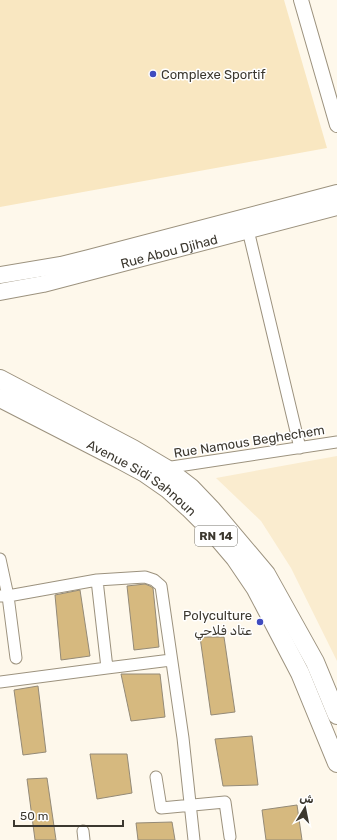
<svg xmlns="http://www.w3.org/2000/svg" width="337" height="840" font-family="Rubik,'Noto Sans Arabic',sans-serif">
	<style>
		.built { fill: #faeccf }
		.green { fill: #f9e7c1 }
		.building { fill: #d6b97f; stroke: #948a77 }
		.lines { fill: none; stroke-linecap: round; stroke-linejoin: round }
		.minor-casing { stroke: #9c927e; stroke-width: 13 }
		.tertiary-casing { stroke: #9c927e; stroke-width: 16 }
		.secondary-casing { stroke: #9c927e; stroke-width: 18 }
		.primary-casing { stroke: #9c927e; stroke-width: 20 }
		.minor { stroke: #fff; stroke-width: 11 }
		.tertiary { stroke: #fff; stroke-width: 14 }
		.secondary { stroke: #fff; stroke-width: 16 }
		.primary { stroke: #fff; stroke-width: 18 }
		.poi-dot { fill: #3f4bbf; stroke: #fff; stroke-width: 1.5 }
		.labels { text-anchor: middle; stroke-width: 3; stroke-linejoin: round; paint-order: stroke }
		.shield { fill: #fff; stroke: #76746d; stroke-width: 1 }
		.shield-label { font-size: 12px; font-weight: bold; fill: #3c382f }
		.poi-label { font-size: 13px; fill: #3c382f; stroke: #fff; text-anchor: start }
		.street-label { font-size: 13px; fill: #3c382f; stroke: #fff }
	</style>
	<rect width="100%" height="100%" fill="#fef8eb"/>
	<path class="built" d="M 337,456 L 337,661 L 291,568 L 261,521 L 216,478 Z"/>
	<path class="green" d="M 0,0 L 284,0 L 327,148 L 0,207 Z"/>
	<path class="building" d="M 145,584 L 150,586 L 153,588 L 159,647 L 134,650 L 127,586 Z
		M 80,590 L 90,656 L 61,660 L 55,595 Z
		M 200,637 L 224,637 L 235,712 L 211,715 Z
		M 121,674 L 160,674 L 165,717 L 131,721 Z
		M 38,686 L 46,752 L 23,755 L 14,690 Z
		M 252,736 L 258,785 L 223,786 L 215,739 Z
		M 90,754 L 127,754 L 132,793 L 97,799 Z
		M 47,778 L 56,840 L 35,840 L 27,779 Z
		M 297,805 L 302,840 L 266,840 L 262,810 Z
		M 172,822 L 175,840 L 138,840 L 136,823 Z"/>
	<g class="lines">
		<g class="minor-casing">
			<path id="minor" d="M 248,230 L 300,448
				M 165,468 L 337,442
				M 0,559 L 8,596 L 16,658
				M 97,580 L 107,668
				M 0,596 L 8,596 L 97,580 L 145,577 L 154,580 L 161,586 L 183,738 L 194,840
				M 0,682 L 107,668 L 171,660
				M 156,777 L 161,808 L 225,802 L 230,837
				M 83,831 L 84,840"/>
		</g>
		<g class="tertiary-casing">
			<path id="tertiary" d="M 301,0 L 337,125"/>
		</g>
		<g class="secondary-casing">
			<g id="secondary">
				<path d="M 0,275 L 61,265 L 89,258 L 337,193"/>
				<path id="s1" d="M 0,292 L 43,284 L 337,207"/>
			</g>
		</g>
		<g class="primary-casing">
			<g id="primary">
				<path d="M 0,379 L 133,449 L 165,468 L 191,488 L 212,510 L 266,574 L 315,662 L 337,715"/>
				<path id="s2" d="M 0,398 L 121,460 L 145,473 L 168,489 L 189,508 L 212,531 L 235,558 L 256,589 L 300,673 L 337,763"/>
			</g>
		</g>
		<use href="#minor" class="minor"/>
		<use href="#tertiary" class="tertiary"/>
		<use href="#secondary" class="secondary"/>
		<use href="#primary" class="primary"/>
	</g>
	<g class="poi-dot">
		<circle cx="153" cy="74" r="4"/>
		<circle cx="260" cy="622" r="4"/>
	</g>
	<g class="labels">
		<rect class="shield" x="195" y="526" width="42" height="20" rx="3"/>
		<g class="shield-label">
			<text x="216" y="540">RN 14</text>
		</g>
		<g class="poi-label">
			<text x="161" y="79">Complexe Sportif</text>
			<text x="252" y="620" text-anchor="end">Polyculture<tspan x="252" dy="15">عتاد فلاحي</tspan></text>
		</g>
		<g class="street-label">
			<text dy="5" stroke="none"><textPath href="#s1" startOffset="174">Rue Abou Djihad</textPath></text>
			<text transform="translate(249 441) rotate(-9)" y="5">Rue Namous Beghechem</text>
			<text dy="5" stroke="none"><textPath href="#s2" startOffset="163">Avenue Sidi Sahnoun</textPath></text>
		</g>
	</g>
	<g transform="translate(305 808) rotate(10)" stroke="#ffffff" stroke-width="3" paint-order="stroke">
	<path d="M0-3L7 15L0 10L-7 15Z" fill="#3c382f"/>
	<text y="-6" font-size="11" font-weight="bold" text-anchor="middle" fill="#3c382f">ش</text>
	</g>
	<path d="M14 820v6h109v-6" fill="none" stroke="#3c382f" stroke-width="2"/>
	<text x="20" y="820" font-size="12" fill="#3c382f" stroke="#ffffff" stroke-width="3" paint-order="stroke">50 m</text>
</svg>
